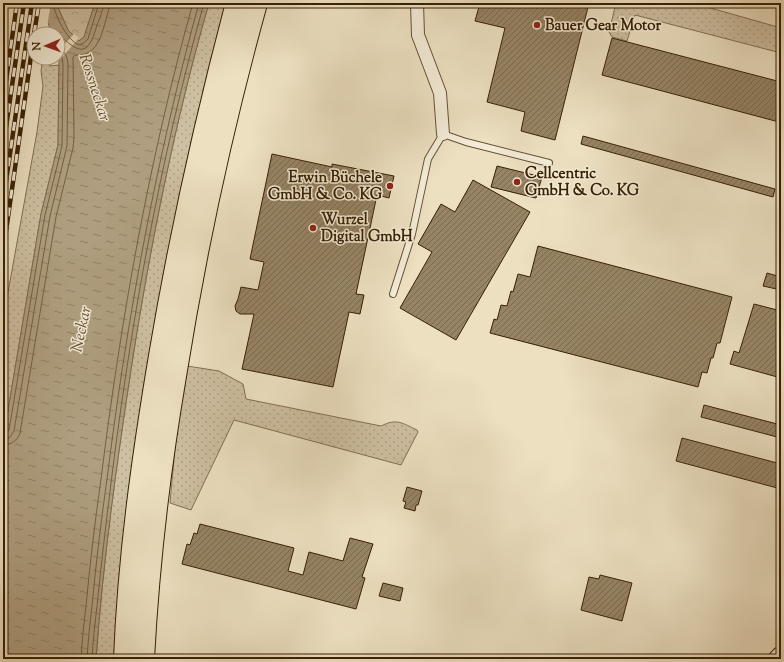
<svg xmlns="http://www.w3.org/2000/svg" width="784" height="662" font-family="'Sorts Mill Goudy',serif">
	<style>
		.grass { fill: url(#grass-dots); stroke: #827052 }
		.park { fill: url(#park-crowns); stroke: #827052 }
		.water { fill: url(#water-ripples); stroke: #7f6c4e }
		.pier { fill: #ece0c1 }
		.lines { fill: none; stroke-linecap: round; stroke-linejoin: round }
		.shore { stroke: #746041; stroke-width: 1 }
		.building { fill: url(#building-hatch); stroke: #382002 }
		.lane-casing { stroke: #655032; stroke-width: 8 }
		.street-casing { stroke: #655032; stroke-width: 14 }
		.secondary-casing { stroke: #382002; stroke-width: 19 }
		.highway-casing { stroke: #382002; stroke-width: 24 }
		.lane { stroke: #f3ebd7; stroke-width: 6 }
		.street { stroke: #f3ebd7; stroke-width: 12 }
		.secondary { stroke: #f3ebd7; stroke-width: 17 }
		.highway { stroke: #ece0c1; stroke-width: 22 }
		.rail-casing { stroke: #382002; stroke-width: 4.5 }
		.rail { stroke: #f3ebd7; stroke-width: 3; stroke-dasharray: 9; stroke-linecap: butt }
		.poi-dot { fill: #8f2418; stroke: #f3ebd7; stroke-width: 1.5 }
		.labels { text-anchor: middle; stroke-width: 3; stroke-linejoin: round; paint-order: stroke }
		.poi-label { font-size: 15px; font-weight: bold; fill: #382002; stroke: #f3ebd7; text-anchor: start }
		.water-label { font-size: 16px; font-style: italic; fill: #624c2e; stroke: #f3ebd7 }
	</style>
	<defs>
		<pattern id="grass-dots" width="8" height="8" patternUnits="userSpaceOnUse"><rect width="8" height="8" fill="#cdbfa1"/><path d="M2 2h.1M6 6h.1" fill="none" stroke="#b1a489" stroke-width="1.8" stroke-linecap="round"/></pattern>
		<pattern id="park-crowns" width="20" height="18" patternUnits="userSpaceOnUse"><rect width="20" height="18" fill="#cdbfa1"/><path d="M2 6a3 3 0 1 1 6 0M12 15a3 3 0 1 1 6 0" fill="none" stroke="#b1a489"/></pattern>
		<pattern id="water-ripples" width="26" height="14" patternUnits="userSpaceOnUse"><rect width="26" height="14" fill="#af9f80"/><path d="M2 4q2-2 4 0t4 0M15 11q2-2 4 0t4 0" fill="none" stroke="#8f8167"/></pattern>
		<pattern id="building-hatch" width="6" height="6" patternUnits="userSpaceOnUse"><rect width="6" height="6" fill="#968465"/><path d="M-1 1l2-2M0 6l6-6M5 7l2-2" fill="none" stroke="#7b6c51"/></pattern>
	</defs>
	<rect width="100%" height="100%" fill="#ece0c1"/>
	<filter id="stains"><feTurbulence type="fractalNoise" baseFrequency=".005" numOctaves="4"/><feColorMatrix values="0 0 0 0 .2 0 0 0 0 .09 0 0 0 0 .02 0 0 0 .5 -.17"/></filter>
	<radialGradient id="worn" r=".72"><stop offset=".6" stop-color="#630" stop-opacity="0"/><stop offset="1" stop-color="#630" stop-opacity=".3"/></radialGradient>
	<path class="grass" d="M 209,3 L 226,3 L 115,659 L 96,659 C 103,560 117,461 132,363 C 151,242 175,121 209,3 Z
		M 616,3 L 693,3 L 781,28 L 781,53 L 635,15 L 627,41 L 612,37 L 609,32 Z
		M 43,58 L 48,58 L 50,66 L 59,65 L 58,145 L 41,214 L 3,440 L 3,320 L 37,132 L 43,86 L 41,71 Z
		M 187,366 L 219,371 L 243,384 L 246,399 L 381,426 C 397,418 402,423 417,430 L 418,432 L 401,465 L 234,420 L 191,510 L 170,503 L 177,424 Z"/>
	<path class="park" d="M 56,3 L 95,3 L 84,37 L 79,41 L 68,30 Z"/>
	<path class="water" d="M 36,3 L 56,3 L 68,30 L 79,41 L 84,37 L 95,3 L 209,3 C 175,121 151,242 132,363 C 117,461 103,560 96,659 L 3,659 L 3,440 L 41,214 L 58,145 L 59,65 L 58,34 L 52,34 L 48,23 Z"/>
	<path class="pier" d="M 34,3 L 51,3 L 47,27 L 46,23 Z
		M 74,34 L 79,38 L 57,63 L 58,51 Z"/>
	<g class="lines">
		<path class="shore" d="M 53,3 C 55,16 67,40 79,45 L 84,43 L 88,39 L 99,3
			M 58,40 L 60,37 L 62,37 C 84,59 90,49 97,25 C 100,18 103,10 104,3
			M 3,434 L 7,433 L 9,430 L 45,215 L 62,146 L 63,65 L 62,57 L 58,54
			M 3,439 L 10,437 L 14,431 L 50,216 L 67,146 L 68,64 C 67,57 66,51 58,49
			M 3,445 C 11,445 17,441 20,433 L 56,217 L 73,148 L 74,137 L 73,57 L 75,55 C 100,58 103,27 109,9 L 110,3
			M 81,659 C 82,641 84,623 86,606 C 90,563 95,521 101,479 C 121,319 149,159 193,3
			M 87,659 C 88,641 90,623 92,606 C 96,563 101,521 107,479 C 127,319 156,159 199,3
			M 92,659 C 93,641 95,623 97,606 C 101,565 106,524 111,483 C 131,321 160,160 204,3"/>
	</g>
	<path class="building" d="M 480,3 L 589,3 L 555,140 L 521,131 L 525,112 L 487,102 L 505,28 L 475,21 Z
		M 612,38 L 781,82 L 781,115 L 779,122 L 602,75 Z
		M 583,136 L 775,189 L 773,197 L 581,144 Z
		M 272,154 L 332,167 L 332,164 L 394,176 L 389,198 L 377,195 L 356,294 L 364,295 L 360,314 L 349,312 L 333,387 L 242,369 L 254,314 L 240,314 L 236,311 L 235,306 L 238,299 L 241,287 L 258,290 L 264,262 L 250,259 Z
		M 497,166 L 542,177 L 536,198 L 491,187 Z
		M 473,180 L 530,212 L 456,340 L 400,308 L 432,252 L 418,244 L 441,204 L 455,212 Z
		M 538,246 L 732,297 L 720,343 L 717,343 L 713,358 L 711,358 L 707,373 L 702,372 L 698,387 L 490,333 L 494,319 L 497,320 L 501,305 L 507,306 L 511,291 L 513,292 L 518,274 L 530,277 Z
		M 767,273 L 781,277 L 781,290 L 763,286 Z
		M 754,304 L 781,311 L 781,378 L 730,364 L 734,351 L 739,353 Z
		M 704,405 L 781,425 L 781,438 L 701,417 Z
		M 682,438 L 781,464 L 781,489 L 676,461 Z
		M 407,487 L 422,491 L 418,505 L 416,505 L 415,511 L 404,508 L 406,502 L 403,501 Z
		M 200,524 L 294,548 L 288,571 L 303,575 L 309,552 L 343,561 L 350,538 L 373,544 L 362,577 L 365,578 L 356,609 L 182,564 L 187,544 L 190,545 L 194,533 L 197,534 Z
		M 600,575 L 632,583 L 622,621 L 581,610 L 589,577 L 599,579 Z
		M 383,583 L 403,588 L 400,601 L 379,596 Z"/>
	<g class="lines">
		<g class="lane-casing">
			<path id="lane" d="M 393,294 L 412,234 L 428,159 L 443,134 L 466,142 L 549,163"/>
		</g>
		<g class="street-casing">
			<path id="street" d="M 417,3 L 418,35 L 440,93 L 443,134"/>
		</g>
		<g class="secondary-casing">
			<path id="secondary" d="M 777,659 L 781,655"/>
		</g>
		<g class="highway-casing">
			<path id="highway" d="M 125,659 C 129,557 143,457 160,356 C 180,237 206,120 237,3
				M 143,659 C 148,564 159,470 175,376 C 195,250 222,126 256,3"/>
		</g>
		<use href="#lane" class="lane"/>
		<use href="#street" class="street"/>
		<use href="#secondary" class="secondary"/>
		<use href="#highway" class="highway"/>
		<g class="rail-casing">
			<path id="rail" d="M 34,34 L 39,3
				M 3,102 L 17,3
				M 3,148 L 24,3
				M 3,202 L 32,3
				M 3,252 L 34,35"/>
		</g>
		<use href="#rail" class="rail"/>
	</g>
	<g class="poi-dot">
		<circle cx="537" cy="25" r="4"/>
		<circle cx="517" cy="182" r="4"/>
		<circle cx="390" cy="186" r="4"/>
		<circle cx="313" cy="228" r="4"/>
	</g>
	<g class="labels">
		<g class="poi-label">
			<text x="545" y="30">Bauer Gear Motor</text>
			<text x="525" y="178">Cellcentric<tspan x="525" dy="17">GmbH &amp; Co. KG</tspan></text>
			<text x="382" y="182" text-anchor="end">Erwin Büchele<tspan x="382" dy="17">GmbH &amp; Co. KG</tspan></text>
			<text x="321" y="224">Wurzel<tspan x="321" dy="17">Digital GmbH</tspan></text>
		</g>
		<g class="water-label">
			<text transform="translate(96 87) rotate(72)" y="6">Rossneckar</text>
			<text transform="translate(80 329) rotate(-78)" y="6">Neckar</text>
		</g>
	</g>
	<rect width="784" height="662" fill="none" stroke="#ece0c1" stroke-width="16"/>
	<rect x="4" y="4" width="776" height="654" fill="none" stroke="#382002" stroke-width="2"/>
	<rect x="8" y="8" width="768" height="646" fill="none" stroke="#382002"/>
	<g transform="translate(46 46) rotate(268)"><circle r="19" fill="#f3ebd7" stroke="#a89a82"/>
	<path d="M0-3L7 15L0 10L-7 15Z" fill="#8f2418"/>
	<text y="-6" font-size="11" font-weight="bold" text-anchor="middle" fill="#382002">N</text>
	</g>
	<rect width="100%" height="100%" filter="url(#stains)"/>
	<rect width="100%" height="100%" fill="url(#worn)"/>
</svg>
